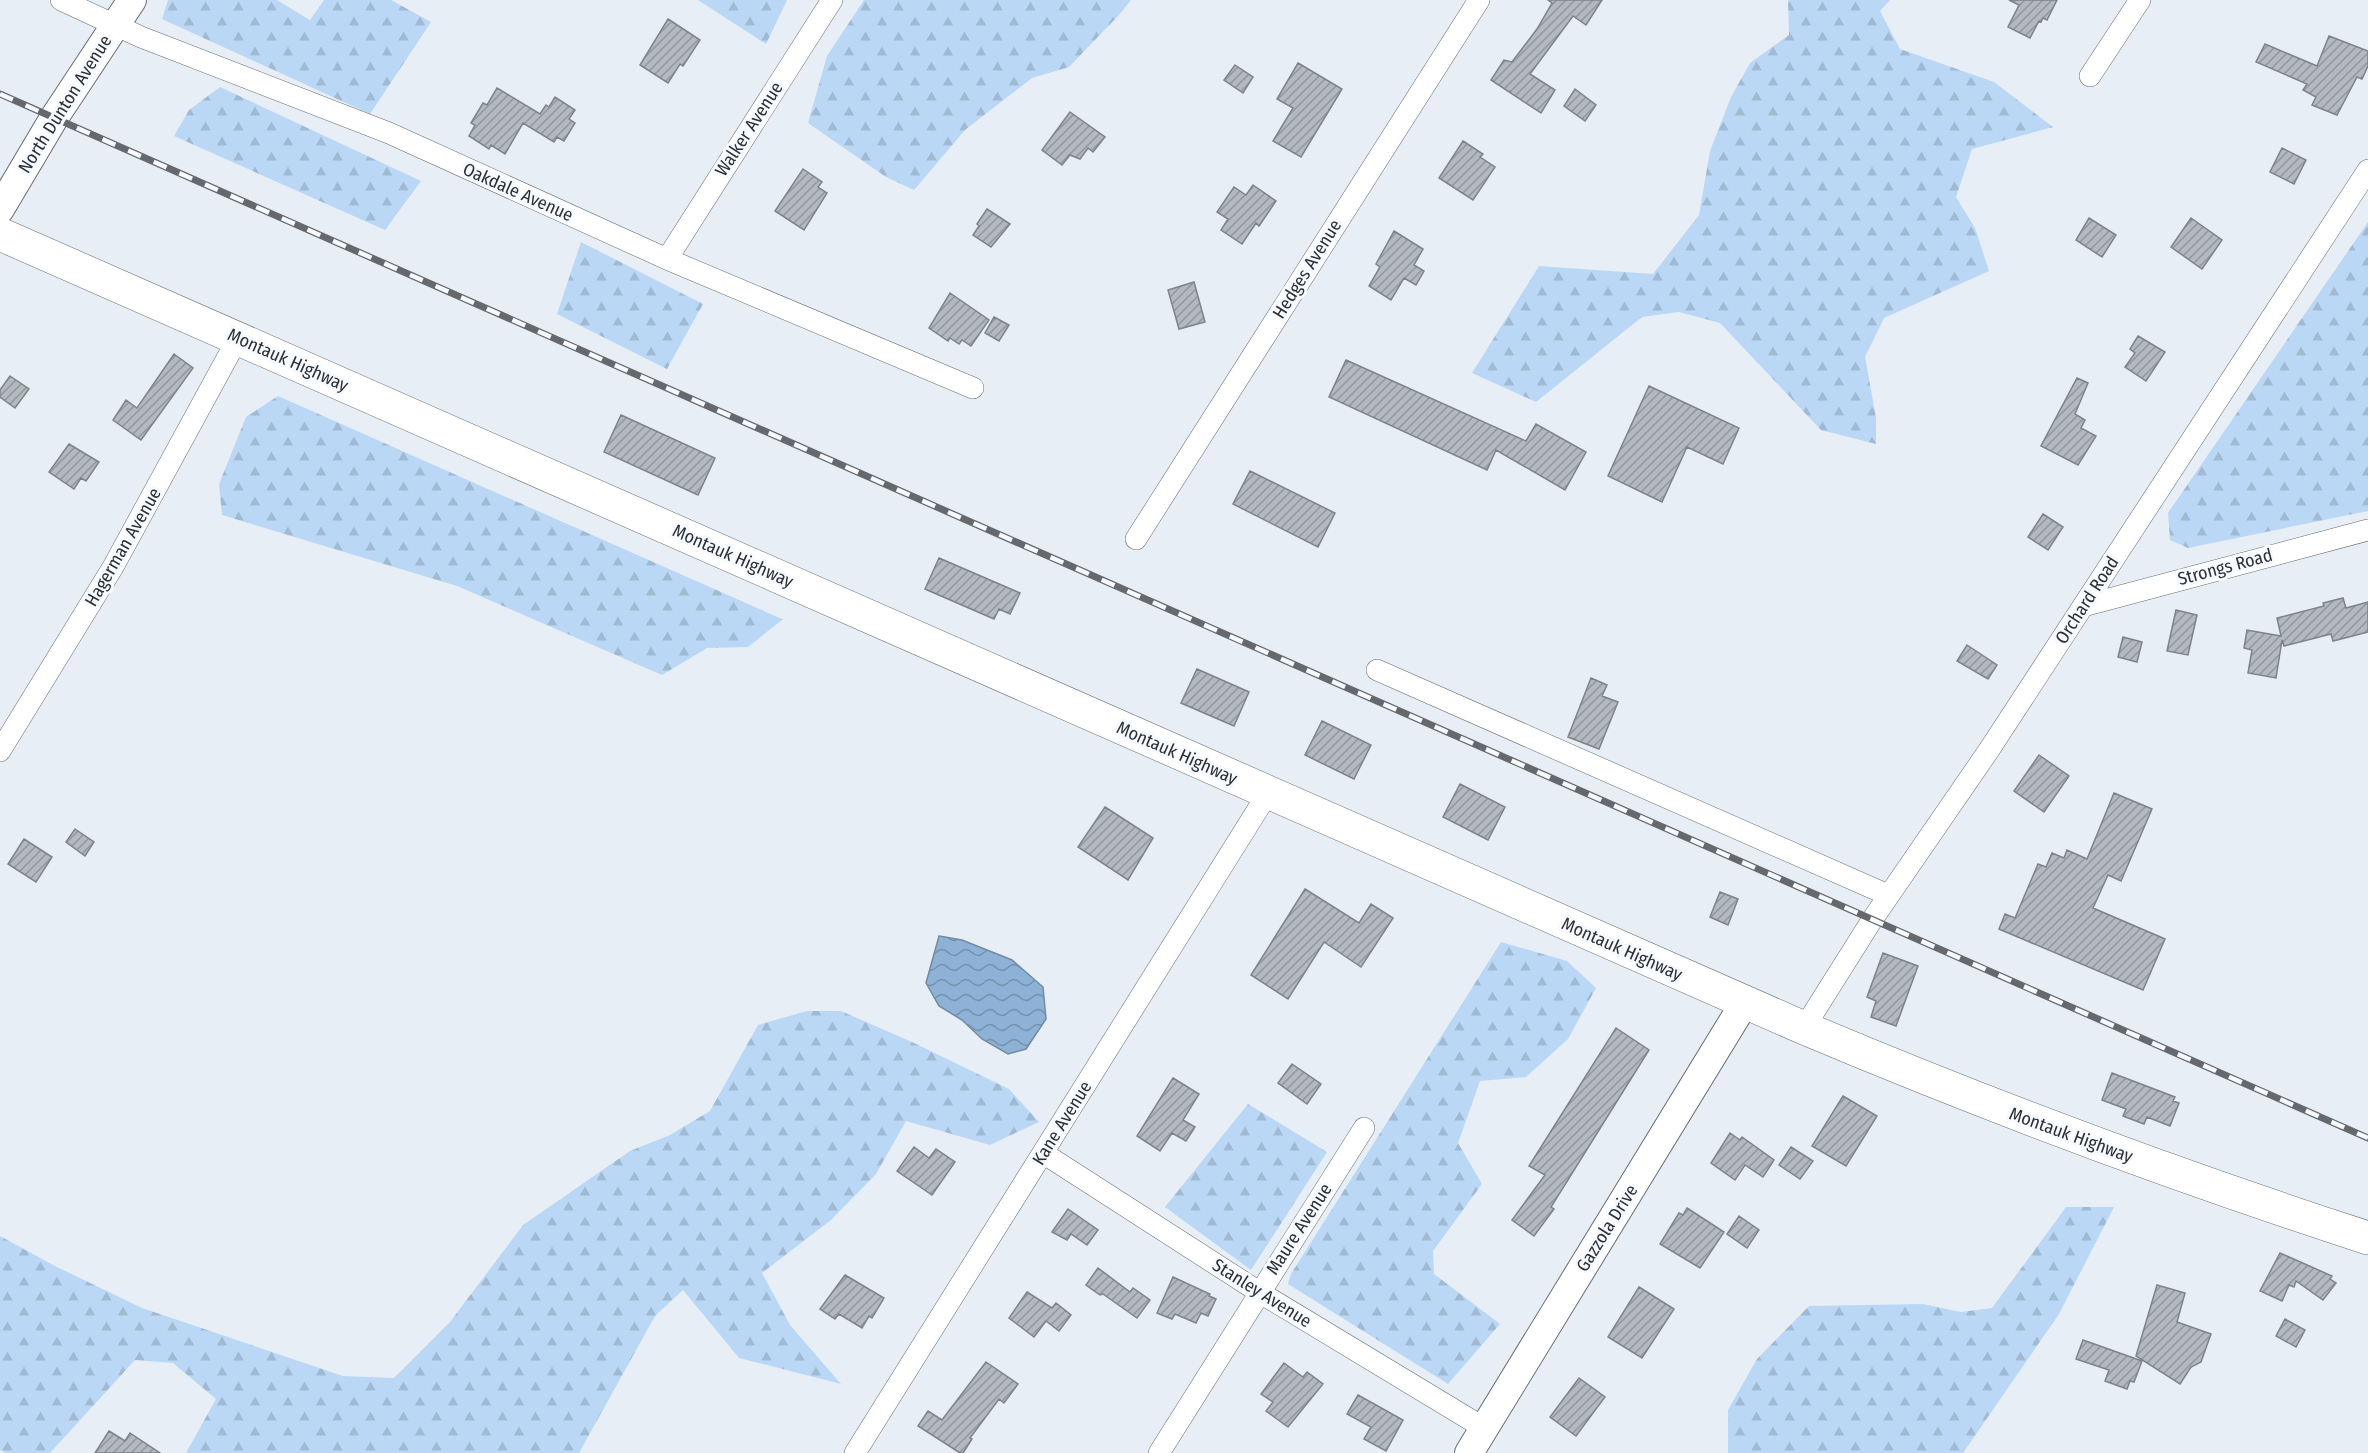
<svg xmlns="http://www.w3.org/2000/svg" width="2368" height="1453" font-family="'Fira Sans Condensed',sans-serif">
	<style>
		.forest { fill: url(#forest-firs) }
		.water { fill: url(#water-waves); stroke: #718ba4; stroke-width: 1.5 }
		.building { fill: url(#building-hatch); stroke: #7c8389; stroke-width: 1.5 }
		.lines { fill: none; stroke-linecap: round; stroke-linejoin: round }
		.street-casing { stroke: #676d73; stroke-width: 22 }
		.secondary-casing { stroke: #676d73; stroke-width: 30 }
		.primary-casing { stroke: #676d73; stroke-width: 34 }
		.street { stroke: #fff; stroke-width: 21 }
		.secondary { stroke: #fff; stroke-width: 28 }
		.primary { stroke: #fff; stroke-width: 33 }
		.rail-casing { stroke: #65696e; stroke-width: 7 }
		.rail { stroke: #f6faff; stroke-width: 4.5; stroke-dasharray: 14; stroke-linecap: butt }
		.labels { text-anchor: middle; stroke-width: 6; stroke-linejoin: round; paint-order: stroke }
		.street-label { font-size: 18px; fill: #2d3033; stroke: #f6faff }
	</style>
	<defs>
		<pattern id="forest-firs" width="22" height="20" patternUnits="userSpaceOnUse" patternTransform="scale(1.5)"><rect width="22" height="20" fill="#bad8f6"/><path d="M5 1l3.5 6h-7zM16 11l3.5 6h-7z" fill="#a0bad3"/></pattern>
		<pattern id="water-waves" width="16" height="10" patternUnits="userSpaceOnUse" patternTransform="scale(1.5)"><rect width="16" height="10" fill="#8eb2d5"/><path d="M0 5q4-4 8 0t8 0" fill="none" stroke="#7491ad"/></pattern>
		<pattern id="building-hatch" width="6" height="6" patternUnits="userSpaceOnUse" patternTransform="scale(1.5)"><rect width="6" height="6" fill="#b2b9c0"/><path d="M-1 1l2-2M0 6l6-6M5 7l2-2" fill="none" stroke="#91979d"/></pattern>
	</defs>
	<rect width="100%" height="100%" fill="#e7eef5"/>
	<path class="forest" d="M 168,0 L 277,0 L 310,20 L 324,0 L 391,0 L 431,22 L 370,114 L 162,19 Z
		M 698,0 L 787,0 L 766,44 Z
		M 864,0 L 1131,0 L 1119,15 L 1069,67 L 1032,78 L 965,130 L 914,190 L 886,177 L 808,123 L 827,56 Z
		M 1788,0 L 1890,0 L 1880,11 L 1900,49 L 1994,82 L 2053,127 L 1972,149 L 1956,197 L 1975,228 L 1989,271 L 1884,318 L 1865,357 L 1876,418 L 1876,444 L 1821,430 L 1720,323 L 1679,312 L 1642,317 L 1536,402 L 1472,373 L 1539,266 L 1653,274 L 1699,215 L 1710,151 L 1731,97 L 1750,63 L 1789,35 Z
		M 220,87 L 421,181 L 385,230 L 174,136 L 189,110 Z
		M 2368,222 L 2368,511 L 2188,548 L 2170,540 L 2168,513 Z
		M 581,242 L 703,304 L 667,369 L 557,314 Z
		M 278,396 L 782,619 L 783,619 L 748,647 L 707,648 L 662,675 L 457,586 L 222,515 L 219,484 L 246,417 Z
		M 1501,942 L 1567,961 L 1596,988 L 1568,1039 L 1526,1077 L 1480,1081 L 1458,1143 L 1482,1184 L 1433,1251 L 1434,1274 L 1500,1324 L 1448,1384 L 1288,1284 L 1291,1274 Z
		M 807,1011 L 841,1011 L 914,1043 L 1009,1089 L 1039,1122 L 990,1145 L 906,1121 L 876,1174 L 831,1220 L 762,1273 L 790,1325 L 841,1384 L 739,1358 L 683,1290 L 655,1316 L 579,1453 L 186,1453 L 216,1399 L 173,1363 L 135,1360 L 50,1453 L 6,1453 L 0,1450 L 0,1236 L 55,1266 L 142,1308 L 343,1376 L 394,1378 L 450,1322 L 523,1225 L 630,1151 L 670,1135 L 710,1111 L 758,1025 Z
		M 1248,1104 L 1327,1152 L 1251,1270 L 1165,1207 Z
		M 2066,1207 L 2114,1207 L 2059,1314 L 1963,1453 L 1728,1453 L 1728,1410 L 1757,1359 L 1809,1306 L 1923,1304 L 1961,1312 L 1992,1308 Z"/>
	<path class="water" d="M 939,936 L 962,940 L 1012,960 L 1043,987 L 1046,1019 L 1026,1049 L 1008,1054 L 982,1039 L 962,1020 L 939,1006 L 926,983 Z"/>
	<path class="building" d="M 1548,0 L 1602,0 L 1586,25 L 1573,16 L 1530,74 L 1555,90 L 1541,113 L 1491,80 L 1504,60 L 1512,62 L 1537,29 L 1552,3 Z
		M 2009,0 L 2057,0 L 2047,20 L 2043,18 L 2041,22 L 2039,21 L 2030,38 L 2008,27 L 2019,5 Z
		M 668,19 L 700,40 L 683,66 L 680,64 L 668,83 L 640,65 Z
		M 2329,36 L 2368,51 L 2368,66 L 2362,79 L 2357,77 L 2337,115 L 2312,105 L 2316,97 L 2303,90 L 2307,84 L 2256,62 L 2265,44 L 2317,66 Z
		M 1298,63 L 1342,89 L 1301,157 L 1273,141 L 1293,108 L 1277,99 Z
		M 1235,65 L 1253,77 L 1243,93 L 1224,80 Z
		M 497,88 L 540,114 L 546,105 L 549,107 L 555,97 L 575,110 L 569,119 L 575,123 L 564,141 L 557,137 L 554,142 L 523,123 L 505,154 L 491,145 L 489,149 L 469,136 L 475,125 L 471,123 L 483,103 L 487,105 Z
		M 1575,89 L 1596,105 L 1585,121 L 1564,106 Z
		M 1070,112 L 1105,137 L 1093,152 L 1088,148 L 1080,159 L 1070,155 L 1062,165 L 1042,150 Z
		M 1463,141 L 1483,154 L 1480,157 L 1495,167 L 1473,200 L 1439,178 Z
		M 2282,148 L 2306,160 L 2294,184 L 2270,172 Z
		M 803,169 L 822,182 L 818,187 L 827,193 L 804,230 L 775,211 Z
		M 1253,185 L 1276,201 L 1259,226 L 1256,223 L 1242,244 L 1221,230 L 1228,219 L 1217,212 L 1234,187 L 1246,195 Z
		M 987,209 L 1010,224 L 991,247 L 973,235 L 979,226 L 977,224 Z
		M 2089,218 L 2116,235 L 2102,257 L 2076,240 Z
		M 2191,218 L 2222,240 L 2202,269 L 2171,247 Z
		M 1394,231 L 1423,249 L 1414,265 L 1424,271 L 1416,285 L 1404,278 L 1391,300 L 1369,286 L 1380,267 L 1376,264 Z
		M 1194,282 L 1205,322 L 1179,329 L 1168,290 Z
		M 950,293 L 989,320 L 971,346 L 962,340 L 959,344 L 950,338 L 948,341 L 929,328 Z
		M 994,317 L 1009,325 L 999,341 L 985,333 Z
		M 2138,336 L 2165,352 L 2146,381 L 2125,367 L 2135,353 L 2130,349 Z
		M 174,354 L 193,368 L 141,440 L 113,420 L 126,400 L 137,408 Z
		M 1346,360 L 1526,441 L 1536,424 L 1586,452 L 1565,490 L 1496,450 L 1487,470 L 1329,397 Z
		M 10,376 L 29,389 L 15,408 L 0,397 L 0,390 Z
		M 2077,378 L 2088,383 L 2075,414 L 2085,420 L 2081,428 L 2096,436 L 2078,465 L 2041,446 Z
		M 1649,386 L 1739,428 L 1723,464 L 1687,447 L 1662,502 L 1608,476 Z
		M 621,415 L 715,458 L 698,495 L 604,452 Z
		M 69,444 L 99,462 L 86,481 L 81,478 L 74,489 L 49,472 Z
		M 1250,471 L 1335,513 L 1318,547 L 1233,504 Z
		M 2043,514 L 2063,527 L 2048,550 L 2028,537 Z
		M 939,558 L 1020,593 L 1010,614 L 999,609 L 994,619 L 925,589 Z
		M 2343,598 L 2346,608 L 2368,602 L 2368,632 L 2333,641 L 2331,634 L 2284,646 L 2282,640 L 2276,678 L 2248,673 L 2252,650 L 2244,648 L 2247,630 L 2281,636 L 2277,618 L 2324,606 L 2323,603 Z
		M 2176,610 L 2197,615 L 2188,655 L 2167,651 Z
		M 2123,637 L 2142,642 L 2137,662 L 2118,657 Z
		M 1967,645 L 1997,665 L 1988,679 L 1957,661 Z
		M 1197,669 L 1249,692 L 1234,726 L 1181,703 Z
		M 1591,678 L 1607,685 L 1602,696 L 1618,702 L 1599,749 L 1568,737 Z
		M 1322,721 L 1371,745 L 1354,779 L 1305,755 Z
		M 2039,755 L 2069,776 L 2044,812 L 2014,791 Z
		M 1460,784 L 1505,807 L 1488,840 L 1443,817 Z
		M 2114,793 L 2152,809 L 2121,881 L 2108,875 L 2093,908 L 2165,939 L 2143,990 L 1999,929 L 2005,914 L 2015,918 L 2038,864 L 2046,867 L 2052,853 L 2064,858 L 2067,850 L 2087,859 Z
		M 1105,807 L 1153,838 L 1128,880 L 1078,847 Z
		M 75,829 L 94,842 L 85,856 L 66,842 Z
		M 24,839 L 52,857 L 36,882 L 8,864 Z
		M 1305,889 L 1359,923 L 1371,904 L 1393,918 L 1361,967 L 1324,942 L 1288,999 L 1251,975 Z
		M 1720,892 L 1738,899 L 1728,925 L 1710,917 Z
		M 1883,953 L 1918,966 L 1896,1026 L 1871,1017 L 1876,1001 L 1867,997 Z
		M 1616,1028 L 1649,1050 L 1551,1207 L 1554,1209 L 1534,1236 L 1512,1220 L 1545,1175 L 1529,1166 Z
		M 1292,1064 L 1321,1084 L 1307,1104 L 1278,1083 Z
		M 2112,1073 L 2175,1097 L 2173,1101 L 2179,1103 L 2170,1126 L 2147,1117 L 2144,1124 L 2123,1116 L 2126,1109 L 2102,1100 Z
		M 1173,1078 L 1199,1094 L 1183,1120 L 1195,1127 L 1186,1141 L 1172,1133 L 1160,1151 L 1137,1136 Z
		M 1843,1096 L 1877,1116 L 1846,1166 L 1812,1146 Z
		M 1730,1133 L 1740,1140 L 1742,1137 L 1774,1160 L 1763,1177 L 1745,1165 L 1735,1180 L 1711,1163 Z
		M 914,1147 L 929,1158 L 936,1149 L 955,1162 L 932,1195 L 897,1171 Z
		M 1791,1147 L 1813,1161 L 1800,1179 L 1779,1165 Z
		M 1687,1208 L 1724,1232 L 1700,1268 L 1660,1244 L 1679,1213 L 1683,1215 Z
		M 1068,1209 L 1098,1230 L 1087,1245 L 1071,1234 L 1067,1240 L 1052,1232 Z
		M 1739,1216 L 1759,1230 L 1747,1248 L 1727,1234 Z
		M 2280,1253 L 2332,1276 L 2330,1279 L 2336,1283 L 2323,1300 L 2296,1281 L 2294,1287 L 2289,1285 L 2282,1301 L 2260,1291 Z
		M 1098,1268 L 1130,1292 L 1133,1288 L 1150,1300 L 1137,1318 L 1103,1294 L 1100,1295 L 1086,1285 Z
		M 845,1275 L 884,1298 L 872,1318 L 869,1316 L 862,1328 L 839,1314 L 835,1319 L 820,1309 Z
		M 1173,1277 L 1210,1294 L 1209,1296 L 1216,1299 L 1208,1316 L 1201,1313 L 1196,1323 L 1175,1314 L 1172,1319 L 1157,1313 Z
		M 2157,1285 L 2185,1293 L 2177,1322 L 2211,1334 L 2201,1362 L 2191,1367 L 2180,1384 L 2136,1356 Z
		M 1639,1287 L 1674,1309 L 1642,1358 L 1608,1337 Z
		M 1027,1292 L 1052,1308 L 1056,1303 L 1071,1315 L 1059,1331 L 1046,1321 L 1034,1337 L 1009,1318 Z
		M 2285,1319 L 2305,1330 L 2296,1347 L 2276,1336 Z
		M 2083,1340 L 2142,1361 L 2134,1382 L 2130,1381 L 2127,1389 L 2105,1381 L 2109,1370 L 2076,1359 Z
		M 986,1362 L 1018,1384 L 1004,1403 L 999,1399 L 970,1438 L 972,1439 L 963,1453 L 960,1453 L 918,1426 L 928,1411 L 942,1420 Z
		M 1284,1363 L 1303,1377 L 1307,1372 L 1323,1384 L 1288,1427 L 1266,1411 L 1273,1402 L 1261,1394 Z
		M 1579,1378 L 1605,1397 L 1576,1436 L 1550,1417 Z
		M 1358,1395 L 1403,1420 L 1386,1451 L 1364,1439 L 1371,1427 L 1347,1414 Z
		M 109,1431 L 125,1441 L 130,1433 L 160,1453 L 95,1453 Z"/>
	<g class="lines">
		<g class="street-casing">
			<path id="street" d="M 61,0 L 141,37 L 389,133 L 667,259 L 973,388
				M 2090,76 L 2140,0
				M 667,259 L 832,0
				M 1136,539 L 1479,0
				M 2083,606 L 2368,530
				M 1377,670 L 1888,895
				M 0,751 L 113,567 L 238,338
				M 1804,1028 L 1872,920 L 1989,750 L 2368,170
				M 1043,1153 L 1259,1292 L 1484,1428
				M 855,1453 L 1268,793
				M 1159,1453 L 1364,1128"/>
		</g>
		<g class="secondary-casing">
			<path id="secondary" d="M 0,209 L 54,118 L 132,0
				M 1469,1453 L 1745,1002"/>
		</g>
		<g class="primary-casing">
			<path id="primary" d="M 0,234 L 1804,1028 C 1989,1106 2177,1176 2368,1238"/>
		</g>
		<use href="#street" class="street"/>
		<use href="#secondary" class="secondary"/>
		<use href="#primary" class="primary"/>
		<g class="rail-casing">
			<path id="rail" d="M 0,94 L 2368,1138"/>
		</g>
		<use href="#rail" class="rail"/>
	</g>
	<g class="labels">
		<g class="street-label">
			<text transform="translate(65 104) rotate(-58)" y="6">North Dunton Avenue</text>
			<text transform="translate(749 129) rotate(-57)" y="6">Walker Avenue</text>
			<text transform="translate(518 192) rotate(24)" y="6">Oakdale Avenue</text>
			<text transform="translate(1307 269) rotate(-58)" y="6">Hedges Avenue</text>
			<text transform="translate(288 360) rotate(24)" y="6">Montauk Highway</text>
			<text transform="translate(123 547) rotate(-60)" y="6">Hagerman Avenue</text>
			<text transform="translate(733 556) rotate(24)" y="6">Montauk Highway</text>
			<text transform="translate(2225 567) rotate(-15)" y="6">Strongs Road</text>
			<text transform="translate(2087 600) rotate(-57)" y="6">Orchard Road</text>
			<text transform="translate(1177 753) rotate(24)" y="6">Montauk Highway</text>
			<text transform="translate(1622 949) rotate(24)" y="6">Montauk Highway</text>
			<text transform="translate(1062 1123) rotate(-58)" y="6">Kane Avenue</text>
			<text transform="translate(2071 1135) rotate(20)" y="6">Montauk Highway</text>
			<text transform="translate(1607 1228) rotate(-58)" y="6">Gazzola Drive</text>
			<text transform="translate(1299 1229) rotate(-57)" y="6">Maure Avenue</text>
			<text transform="translate(1262 1293) rotate(32)" y="6">Stanley Avenue</text>
		</g>
	</g>
</svg>
